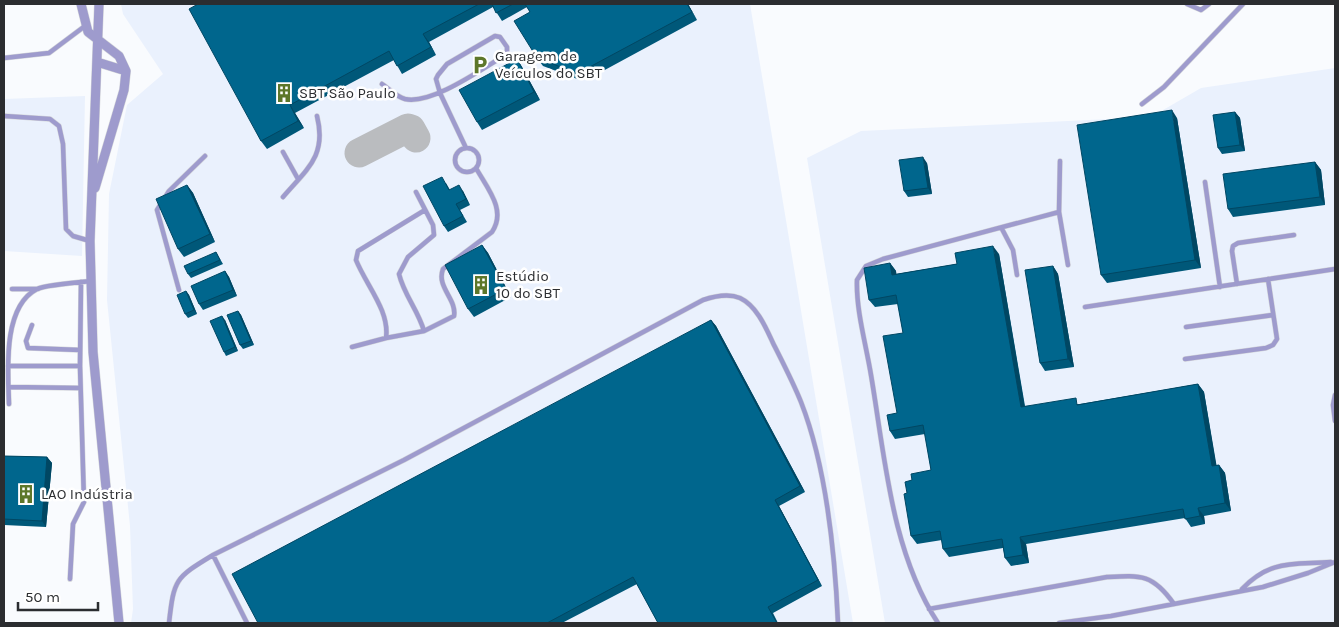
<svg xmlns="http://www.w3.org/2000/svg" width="1339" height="627" font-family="Karla,sans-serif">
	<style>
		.built { fill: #eaf1fd }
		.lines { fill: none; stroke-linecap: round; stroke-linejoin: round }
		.taxiway { stroke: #babcbf; stroke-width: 29 }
		.lane-casing { stroke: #d4d6d9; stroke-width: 5.5 }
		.street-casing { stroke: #d4d6d9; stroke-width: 10 }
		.lane { stroke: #9e9bcd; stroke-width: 4.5 }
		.street { stroke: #9e9bcd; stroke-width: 9 }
		.wall { fill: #005879 }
		.shaded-wall { fill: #004763 }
		.building { fill: #00668d; stroke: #004763 }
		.labels { text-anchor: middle; stroke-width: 5; stroke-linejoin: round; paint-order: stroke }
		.poi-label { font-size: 15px; fill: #2b2d30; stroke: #fff; text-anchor: start }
	</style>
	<rect width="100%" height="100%" fill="#f9fbfe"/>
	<path class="built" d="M 121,4 L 750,4 L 853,623 L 131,623 L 133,609 L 130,526 L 107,300 L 109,194 L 127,105 L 163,74 L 123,14 Z
		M 1335,68 L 1335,623 L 885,623 L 807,158 L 861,131 L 1151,117 L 1201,88 Z
		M 85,96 L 82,256 L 4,251 L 4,99 Z"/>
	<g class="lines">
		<path class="taxiway" d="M 359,153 L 408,128 L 411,129 L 416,138"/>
		<g class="lane-casing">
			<path id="lane" d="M 1187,4 L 1201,10 L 1209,4
				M 4,58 L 49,53 L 85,26
				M 382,84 C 389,89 397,97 405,99 C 432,105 483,68 507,54 L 507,47 L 500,37 L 495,36 L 447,64 L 438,75 L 436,79 L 440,93 L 466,148
				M 1142,104 L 1164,87 L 1243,4
				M 4,116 L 50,119 L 59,126 L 63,144 L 66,229 L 73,236 L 90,241
				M455 160a12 12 0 1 1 24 0a12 12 0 1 1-24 0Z
				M 283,152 L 298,179
				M 1060,161 L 1059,212 L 1068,265
				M 1205,182 L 1220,287
				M 283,197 C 307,169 327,156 317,116
				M 1002,229 L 1013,250 L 1017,275
				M 1237,284 L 1232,251 L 1233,246 L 1238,243 L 1294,235
				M 12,289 L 38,289
				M 179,290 L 157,210 L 169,191 L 205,156
				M 1085,307 L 1335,269
				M 32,325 L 26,341 L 28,348 L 80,350
				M 1186,327 L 1273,315
				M 424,331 L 454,316 C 457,299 436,287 443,269 L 492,232 C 507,210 487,188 476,168
				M 386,338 L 424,331 C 418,310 404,295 399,274 L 408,257 L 434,235 L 433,225 L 416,192
				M 352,347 L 386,338 C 390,311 366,285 356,260 L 358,251 L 425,210
				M 1185,359 L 1266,348 L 1273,345 L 1277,339 L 1268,279
				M 8,366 L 80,366
				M 9,387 L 80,388
				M 1335,395 L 1333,405 L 1335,421
				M 9,404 C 8,372 2,307 37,289 C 45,285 80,282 91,281
				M 213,555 L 247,623
				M 70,579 L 73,524 L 84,502 L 80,366 L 81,282
				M 1242,589 C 1271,559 1293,565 1331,562
				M 929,609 L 1107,577 C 1141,575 1153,574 1174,604
				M 169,623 C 174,579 175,578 213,555 L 404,460 L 703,300 C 715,296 728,293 740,298 C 757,306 766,328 773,343 C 783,363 793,382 801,402 C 826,466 835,555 838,623
				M 938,623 C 891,551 885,457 871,375 C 866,344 856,311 857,280 L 866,266 L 883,259 L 1059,212
				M 1059,623 L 1111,616 L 1263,587 L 1308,573 L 1335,562"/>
		</g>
		<g class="street-casing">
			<path id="street" d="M 81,4 L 88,32 L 119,56 L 126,71 L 124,90 L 95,188
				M 99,4 L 90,241 L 93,352 L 119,623
				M 97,62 L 126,71"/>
		</g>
		<use href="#lane" class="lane"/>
		<use href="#street" class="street"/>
	</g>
	<path class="wall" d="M 198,4 L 688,4 L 697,20 L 590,78 L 580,80 L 543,66 L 537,58 L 530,12 L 527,7 L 502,21 L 493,7 L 429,42 L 436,55 L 402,74 L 394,60 L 295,113 L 304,128 L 267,149 L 261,141 Z
		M 517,59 L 522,67 L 540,100 L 482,130 L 477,122 Z
		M 1235,112 L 1240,118 L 1245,151 L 1222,154 L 1218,148 Z
		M 1177,118 L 1201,268 L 1107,283 L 1101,275 Z
		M 1315,162 L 1321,170 L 1325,205 L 1233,217 L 1228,209 Z
		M 927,163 L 932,194 L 908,197 L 904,191 Z
		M 446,183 L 450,190 L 463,191 L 470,205 L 460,210 L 467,222 L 448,232 L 444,226 Z
		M 187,185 L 193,193 L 215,242 L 184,257 L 178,249 Z
		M 482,245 L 488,253 L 511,297 L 474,317 L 468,309 Z
		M 216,252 L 223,264 L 191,278 L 188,274 Z
		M 999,254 L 1025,406 L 1080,404 L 1198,384 L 1204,392 L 1216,465 L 1219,465 L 1225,473 L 1231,511 L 1204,516 L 1205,524 L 1191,527 L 1185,518 L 1026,544 L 1029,563 L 1011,566 L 1005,558 L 1003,548 L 949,557 L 943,549 L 942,540 L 917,544 L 911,536 L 907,493 L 912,480 L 931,470 L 925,434 L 895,439 L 890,431 L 897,413 L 903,333 L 898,304 L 875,307 L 869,300 L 890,263 L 896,271 L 896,274 L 957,264 Z
		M 1053,266 L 1058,274 L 1074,367 L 1045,371 L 1040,363 Z
		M 225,271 L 229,277 L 237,296 L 203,310 L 199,304 Z
		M 186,291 L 189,295 L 197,314 L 188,318 L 185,314 Z
		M 238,311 L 241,315 L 254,345 L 243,349 L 240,345 Z
		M 225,320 L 238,351 L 226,356 L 224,352 Z
		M 711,320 L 716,326 L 805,492 L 779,506 L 822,586 L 773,613 L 778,623 L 658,623 L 637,584 L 562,623 L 258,623 Z
		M 4,456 L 47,457 L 52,463 L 46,527 L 4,525 Z"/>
	<path class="shaded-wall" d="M 687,4 L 688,4 L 697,20 Z
		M 423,34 L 429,42 L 436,55 L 431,47 Z
		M 517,59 L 522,67 L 540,100 L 534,92 Z
		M 290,105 L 295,113 L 304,128 L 298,121 Z
		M 1172,110 L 1177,118 L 1201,268 L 1195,260 Z
		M 1235,112 L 1240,118 L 1245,151 L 1240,145 Z
		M 923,157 L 927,163 L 932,194 L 928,188 Z
		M 1315,162 L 1321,170 L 1325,205 L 1320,197 Z
		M 187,185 L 193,193 L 215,242 L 210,234 Z
		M 459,185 L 463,191 L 470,205 L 466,199 Z
		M 482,245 L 488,253 L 511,297 L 506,289 Z
		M 993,246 L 999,254 L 1026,415 L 1021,407 Z
		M 890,263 L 896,271 L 898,283 L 892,275 Z
		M 1053,266 L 1058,274 L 1074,367 L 1068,359 Z
		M 225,271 L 229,277 L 237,296 L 233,290 Z
		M 186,291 L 189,295 L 197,314 L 194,310 Z
		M 238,311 L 241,315 L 254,345 L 251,341 Z
		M 222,316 L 225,320 L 238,351 L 235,347 Z
		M 711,320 L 716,326 L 805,492 L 800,486 Z
		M 1198,384 L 1204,392 L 1218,474 L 1212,466 Z
		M 47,457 L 52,463 L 46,527 L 42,521 Z
		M 1219,465 L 1225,473 L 1231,511 L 1225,503 Z
		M 775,500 L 779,506 L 822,586 L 818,580 Z
		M 1198,508 L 1204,516 L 1205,524 L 1200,516 Z
		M 1020,537 L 1026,544 L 1029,563 L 1023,555 Z"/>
	<path class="building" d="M 198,4 L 479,4 L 423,34 L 431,47 L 397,66 L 389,51 L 290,105 L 298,121 L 261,141 L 189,9 Z
		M 492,4 L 513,4 L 496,13 Z
		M 525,4 L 687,4 L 692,12 L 584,70 L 574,72 L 537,58 L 514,21 L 530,12 Z
		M 517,59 L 534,92 L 477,122 L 459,90 Z
		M 1172,110 L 1195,260 L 1101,275 L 1077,125 Z
		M 1235,112 L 1240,145 L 1218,148 L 1213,115 Z
		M 923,157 L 928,188 L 904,191 L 899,160 Z
		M 1315,162 L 1320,197 L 1228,209 L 1223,174 Z
		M 442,177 L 449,190 L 459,185 L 466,199 L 456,204 L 463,216 L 444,226 L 423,186 Z
		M 187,185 L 210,234 L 178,249 L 156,199 Z
		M 482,245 L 506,289 L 468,309 L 445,265 Z
		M 993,246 L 1021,407 L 1076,398 L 1077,405 L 1198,384 L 1212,466 L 1219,465 L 1225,503 L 1198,508 L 1200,516 L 1185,519 L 1183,509 L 1020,537 L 1023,555 L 1005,558 L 1002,539 L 943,549 L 940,531 L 911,536 L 904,494 L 907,493 L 905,482 L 912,480 L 911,474 L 931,470 L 923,425 L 890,431 L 887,415 L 897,413 L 883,336 L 903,333 L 896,295 L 869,300 L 864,268 L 890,263 L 892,275 L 957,264 L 955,253 Z
		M 216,252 L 220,260 L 188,274 L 184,266 Z
		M 1053,266 L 1068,359 L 1040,363 L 1025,270 Z
		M 225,271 L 233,290 L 199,304 L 191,286 Z
		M 186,291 L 194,310 L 185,314 L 177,295 Z
		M 238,311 L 251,341 L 240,345 L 227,315 Z
		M 222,316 L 235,347 L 224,352 L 210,321 Z
		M 711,320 L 800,486 L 775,500 L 818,580 L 768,607 L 777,623 L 658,623 L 633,577 L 547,623 L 258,623 L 232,574 Z
		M 4,456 L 47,457 L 42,521 L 4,519 Z"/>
	<defs>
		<g id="parking-bare" transform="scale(1.5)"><path d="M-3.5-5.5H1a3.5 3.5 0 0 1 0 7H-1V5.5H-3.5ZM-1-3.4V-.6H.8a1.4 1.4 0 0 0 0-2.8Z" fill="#5d772a" stroke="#fff" stroke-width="2.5" paint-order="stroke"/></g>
		<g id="building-bare" transform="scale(1.5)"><path d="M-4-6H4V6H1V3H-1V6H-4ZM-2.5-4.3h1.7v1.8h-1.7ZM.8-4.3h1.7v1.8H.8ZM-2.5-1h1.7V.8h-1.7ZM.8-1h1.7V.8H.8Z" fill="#5d772a" stroke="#fff" stroke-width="2.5" paint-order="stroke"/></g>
	</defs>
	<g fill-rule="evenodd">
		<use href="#parking-bare" x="480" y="65"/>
		<use href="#building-bare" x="284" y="93"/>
		<use href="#building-bare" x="481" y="285"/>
		<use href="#building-bare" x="26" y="494"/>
	</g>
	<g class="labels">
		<g class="poi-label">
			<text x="495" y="61">Garagem de<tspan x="495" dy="17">Veículos do SBT</tspan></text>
			<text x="299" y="98">SBT São Paulo</text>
			<text x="496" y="281">Estúdio<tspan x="496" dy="17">10 do SBT</tspan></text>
			<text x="41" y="499">LAO Indústria</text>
		</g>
	</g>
	<rect width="1339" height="627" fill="none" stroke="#2b2d30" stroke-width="10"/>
	<path d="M18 602v8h80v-8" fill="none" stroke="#2b2d30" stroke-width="2.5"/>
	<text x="25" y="602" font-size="15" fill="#2b2d30" stroke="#ffffff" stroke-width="4" paint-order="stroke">50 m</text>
</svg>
